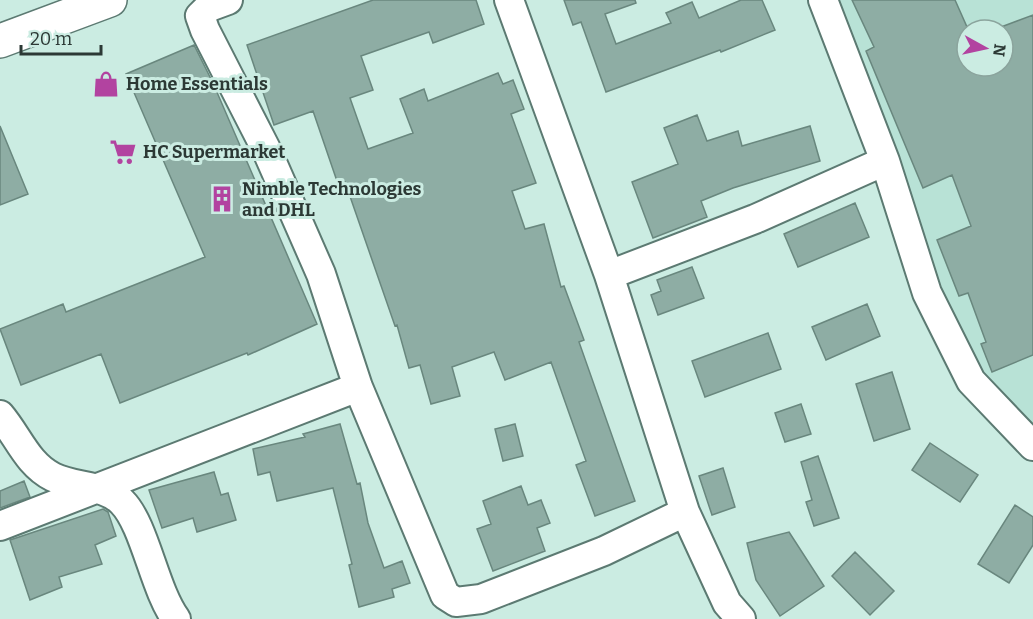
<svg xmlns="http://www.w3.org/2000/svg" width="1033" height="619" font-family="Bitter,serif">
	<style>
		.built { fill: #b8e2d6; fill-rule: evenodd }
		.building { fill: #8eada4; stroke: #69877e; stroke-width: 1.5 }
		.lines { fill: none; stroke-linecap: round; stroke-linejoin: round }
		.minor-casing { stroke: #5c7a72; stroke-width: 32 }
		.tertiary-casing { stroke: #5c7a72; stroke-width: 36 }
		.minor { stroke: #fff; stroke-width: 28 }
		.tertiary { stroke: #fff; stroke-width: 33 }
		.labels { text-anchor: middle; stroke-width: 6; stroke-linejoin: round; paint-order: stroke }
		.poi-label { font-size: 18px; font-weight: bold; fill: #2c3935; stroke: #cbece2; text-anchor: start }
	</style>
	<rect width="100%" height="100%" fill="#cbece2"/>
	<path class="built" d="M 825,0 L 1033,0 L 1033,432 L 994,409 L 866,154 ZM 967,30 L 1003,30 L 1003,66 L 967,66 Z"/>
	<path class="building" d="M 373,0 L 476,0 L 484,24 L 433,43 L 429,32 L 361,56 L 373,90 L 350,98 L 368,149 L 413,133 L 400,99 L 424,89 L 428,101 L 498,73 L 503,84 L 513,80 L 524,109 L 511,114 L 536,183 L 512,191 L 525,229 L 544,224 L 561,287 L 564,286 L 584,340 L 579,342 L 635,501 L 595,516 L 576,465 L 586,461 L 551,362 L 505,380 L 494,352 L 452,367 L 460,396 L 431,404 L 420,365 L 409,368 L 397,325 L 395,326 L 345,182 L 338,184 L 313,111 L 274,125 L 247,45 Z
		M 564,0 L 635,0 L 636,3 L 605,14 L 616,44 L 671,23 L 666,13 L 692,2 L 699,18 L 741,0 L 762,0 L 775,30 L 721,52 L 720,50 L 606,92 L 581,22 L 573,25 Z
		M 852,0 L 955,0 L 967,27 L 967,66 L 1003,66 L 1003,30 L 993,30 L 1033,15 L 1033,355 L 992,372 L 981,344 L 986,342 L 968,293 L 959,296 L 937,240 L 971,226 L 952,175 L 923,188 L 866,51 L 874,47 Z
		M 194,45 L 213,83 L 317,324 L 248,355 L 247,353 L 120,403 L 101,354 L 21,385 L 0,329 L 63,304 L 66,312 L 205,257 L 126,74 Z
		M 697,115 L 707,141 L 738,131 L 742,146 L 810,126 L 820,161 L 733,188 L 701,201 L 707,217 L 653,238 L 632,182 L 678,164 L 664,128 Z
		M 0,126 L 28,194 L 0,205 Z
		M 855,203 L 869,237 L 798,267 L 784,234 Z
		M 692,267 L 704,298 L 658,315 L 651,295 L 661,291 L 657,280 Z
		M 867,304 L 880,336 L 826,360 L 812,327 Z
		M 768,333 L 781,369 L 705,397 L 692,361 Z
		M 892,372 L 910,429 L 874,441 L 856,384 Z
		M 801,404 L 811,434 L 785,442 L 775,413 Z
		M 340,424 L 357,484 L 360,483 L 368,523 L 384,568 L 402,561 L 410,583 L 392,589 L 394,597 L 359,607 L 349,565 L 352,564 L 333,488 L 277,501 L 270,472 L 258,475 L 253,449 L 305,437 L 303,434 Z
		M 515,424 L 523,456 L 503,461 L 495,429 Z
		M 930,443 L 978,475 L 960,502 L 912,470 Z
		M 818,456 L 839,518 L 814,526 L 806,502 L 812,500 L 801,462 Z
		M 723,468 L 735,507 L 712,515 L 699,476 Z
		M 214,472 L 221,495 L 228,493 L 236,520 L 197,532 L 193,518 L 162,528 L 149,490 Z
		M 24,481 L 30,497 L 0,508 L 0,491 Z
		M 521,486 L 528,505 L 541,500 L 550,523 L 537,528 L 545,551 L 493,571 L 477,529 L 491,524 L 483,501 Z
		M 1015,505 L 1033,517 L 1033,545 L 1009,583 L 978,564 Z
		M 103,509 L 108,512 L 116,536 L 95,545 L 102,564 L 59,577 L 62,587 L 30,600 L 10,540 Z
		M 789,532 L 824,586 L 780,616 L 756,580 L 747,543 Z
		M 855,552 L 894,591 L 870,615 L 832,576 Z"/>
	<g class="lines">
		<g class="minor-casing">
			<path id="minor" d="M 228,0 L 209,7 L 200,16 L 205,30 L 267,151 L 321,274 L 358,387 L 445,595 L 456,602 L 481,599 L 604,551 L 685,512
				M 509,0 L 609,275 L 685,512 L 727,603 L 741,619
				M 823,0 L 885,161 L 927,293 L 971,381 L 1033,446
				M 609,275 L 755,219 L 885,161
				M 0,415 C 18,436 27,464 53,477 C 75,488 104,484 122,502 C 145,525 154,589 176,619
				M 0,526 L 358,387"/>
		</g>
		<g class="tertiary-casing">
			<path id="tertiary" d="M 0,41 L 110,0"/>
		</g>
		<use href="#minor" class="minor"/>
		<use href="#tertiary" class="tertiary"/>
	</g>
	<defs>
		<g id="shop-bare" transform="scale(2.07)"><path d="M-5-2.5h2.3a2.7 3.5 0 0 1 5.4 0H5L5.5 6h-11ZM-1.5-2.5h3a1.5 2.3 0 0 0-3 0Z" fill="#b243a0" stroke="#cbece2" stroke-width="2.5" paint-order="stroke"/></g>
		<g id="supermarket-bare" transform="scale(2.07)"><path d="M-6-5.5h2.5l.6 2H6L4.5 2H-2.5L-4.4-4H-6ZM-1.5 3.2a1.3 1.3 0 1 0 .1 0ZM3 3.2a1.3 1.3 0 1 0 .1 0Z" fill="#b243a0" stroke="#cbece2" stroke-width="2.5" paint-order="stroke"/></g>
		<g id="building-bare" transform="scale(2.07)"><path d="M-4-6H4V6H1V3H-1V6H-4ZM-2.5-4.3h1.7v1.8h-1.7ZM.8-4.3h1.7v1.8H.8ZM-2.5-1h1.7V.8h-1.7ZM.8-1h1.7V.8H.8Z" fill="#b243a0" stroke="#cbece2" stroke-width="2.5" paint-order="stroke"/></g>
	</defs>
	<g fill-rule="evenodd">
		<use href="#shop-bare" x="106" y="84"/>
		<use href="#supermarket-bare" x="123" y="152"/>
		<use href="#building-bare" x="222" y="199"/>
	</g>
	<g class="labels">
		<g class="poi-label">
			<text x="126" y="90">Home Essentials</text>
			<text x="143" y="158">HC Supermarket</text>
			<text x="242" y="195">Nimble Technologies<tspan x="242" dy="21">and DHL</tspan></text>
		</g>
	</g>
	<g transform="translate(985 48) rotate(98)"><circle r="28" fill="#cbece2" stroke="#8ba49d" stroke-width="1.5"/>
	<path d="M0-4.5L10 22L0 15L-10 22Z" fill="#b243a0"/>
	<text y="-9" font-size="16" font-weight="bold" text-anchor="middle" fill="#2c3935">N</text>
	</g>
	<path d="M21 45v9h80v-9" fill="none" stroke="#2c3935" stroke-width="3"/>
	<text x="30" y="45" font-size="18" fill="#2c3935" stroke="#cbece2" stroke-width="4.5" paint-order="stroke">20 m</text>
</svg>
